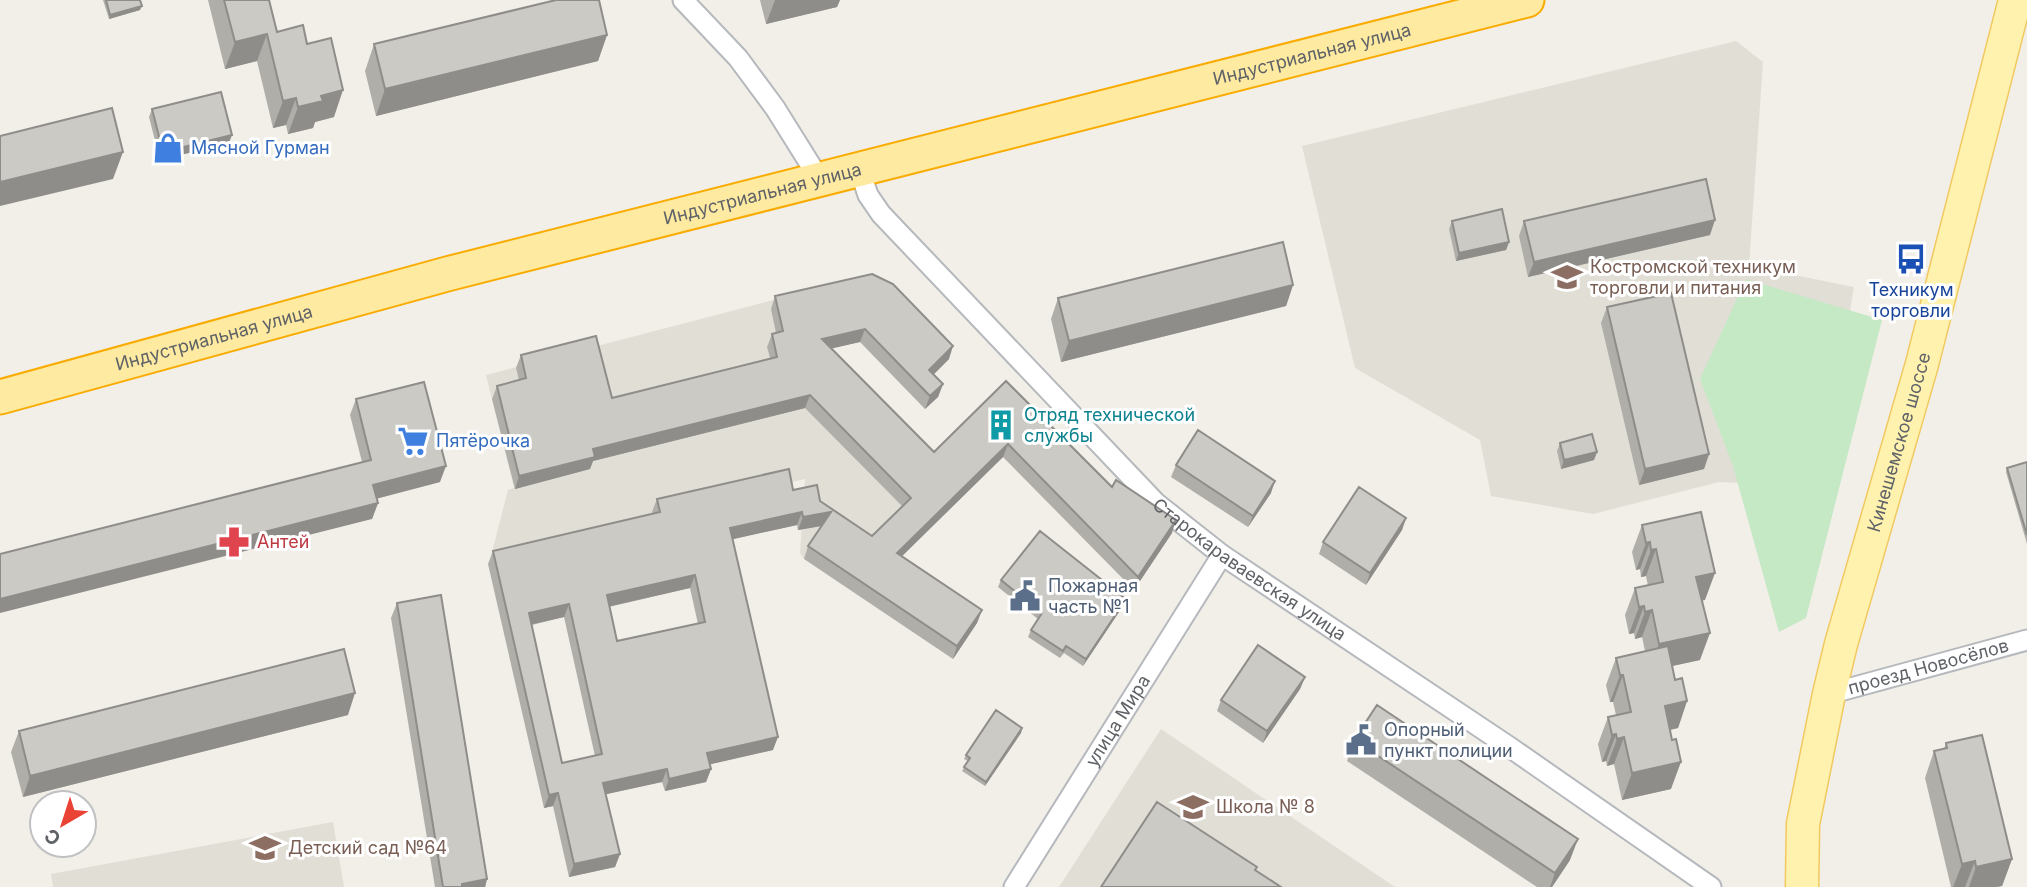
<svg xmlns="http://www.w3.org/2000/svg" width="2027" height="887" font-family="Inter,sans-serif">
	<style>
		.education { fill: #e1ded6 }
		.green { fill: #c5e8c5 }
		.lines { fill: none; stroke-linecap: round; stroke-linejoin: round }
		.minor-casing { stroke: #b5b8bc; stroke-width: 23 }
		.primary-casing { stroke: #f2c960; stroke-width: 35 }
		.trunk-casing { stroke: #f9ab00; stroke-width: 37 }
		.minor { stroke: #fff; stroke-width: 19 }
		.primary { stroke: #fff2af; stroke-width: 32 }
		.trunk { stroke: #feeaa1; stroke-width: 33 }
		.wall { fill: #afaea9; fill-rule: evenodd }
		.shaded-wall { fill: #8f8d8a }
		.building { fill: #cccac5; stroke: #8f8d8a; stroke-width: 2; fill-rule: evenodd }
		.labels { text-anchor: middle; stroke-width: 6; stroke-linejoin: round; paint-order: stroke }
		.street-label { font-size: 18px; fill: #5f6368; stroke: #fff }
		.shop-label { font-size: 18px; fill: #366cbe; stroke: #fff; text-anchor: start }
		.education-label { font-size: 18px; fill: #785e54; stroke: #fff; text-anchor: start }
		.transit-label { font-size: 18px; fill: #164399; stroke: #fff }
		.culture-label { font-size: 18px; fill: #0d838f; stroke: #fff; text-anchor: start }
		.health-label { font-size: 18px; fill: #be3a42; stroke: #fff; text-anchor: start }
		.service-label { font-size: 18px; fill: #4e5e75; stroke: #fff; text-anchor: start }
	</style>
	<rect width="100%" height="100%" fill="#f1efe8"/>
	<path class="education" d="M 1736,41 L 1763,62 L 1749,266 L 1854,287 L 1819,487 L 1719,482 L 1593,514 L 1491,496 L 1480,440 L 1355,368 L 1302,146 Z
		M 781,298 L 819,354 L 961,498 L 909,549 L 905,544 L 804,559 L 800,553 L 805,479 L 643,517 L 489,564 L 508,490 L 514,488 L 486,375 Z
		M 1161,729 L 1395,887 L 1059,887 Z
		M 333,822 L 344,887 L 53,887 L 51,874 Z"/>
	<path class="green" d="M 1746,279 L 1882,320 L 1806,618 L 1779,632 L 1733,466 L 1700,379 Z"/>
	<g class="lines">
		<g class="minor-casing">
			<g id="minor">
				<path d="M 683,0 L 738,58 L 775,108 L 820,180"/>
				<path id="s1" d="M 860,171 L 868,195 L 881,214 L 1156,503 L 1222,555 L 1508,746 L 1711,887"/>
				<path id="s2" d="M 1829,694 L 2027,640"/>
				<path id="s3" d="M 1014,887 L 1222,555"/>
			</g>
		</g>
		<g class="primary-casing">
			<g id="primary">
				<path id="s4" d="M 1802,887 L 1803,824 L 1829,694 L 1841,644 L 1922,364 L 2015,0"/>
			</g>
		</g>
		<g class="trunk-casing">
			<g id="trunk">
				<path id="s5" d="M 0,397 L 447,274 L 1527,0"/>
			</g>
		</g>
		<use href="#minor" class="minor"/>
		<use href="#primary" class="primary"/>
		<use href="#trunk" class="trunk"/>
	</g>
	<path class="wall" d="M 103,0 L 140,0 L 140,10 L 109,19 Z
		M 208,0 L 269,0 L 277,32 L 307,44 L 334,117 L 315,122 L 313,128 L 288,134 L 286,125 L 273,128 L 257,61 L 225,69 Z
		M 760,0 L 840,0 L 837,7 L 766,24 Z
		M 607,35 L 598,61 L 376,116 L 365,71 L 374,44 Z
		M 152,109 L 229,143 L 160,160 L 149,117 Z
		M 1452,221 L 1509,242 L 1506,250 L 1456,261 L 1449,229 Z
		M 1524,221 L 1710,235 L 1528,277 L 1519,236 Z
		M 1293,285 L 1286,306 L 1061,362 L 1051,319 L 1058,298 Z
		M 775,296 L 949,359 L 934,374 L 943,384 L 938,397 L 925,409 L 860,342 L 831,348 L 934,452 L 1006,381 L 1112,487 L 1172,533 L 1134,590 L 1003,457 L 902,556 L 982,610 L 977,623 L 953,659 L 804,559 L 808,546 L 822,526 L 798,530 L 797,525 L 732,539 L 773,750 L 710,764 L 711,769 L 706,782 L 665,791 L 662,782 L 606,794 L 620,854 L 615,867 L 569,877 L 553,806 L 544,808 L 488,564 L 493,551 L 653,514 L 652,512 L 657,499 L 793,490 L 820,501 L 872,536 L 902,506 L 805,408 L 593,461 L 590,469 L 515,489 L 492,399 L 497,386 L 519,380 L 516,368 L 521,355 L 612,398 L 770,358 L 767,347 L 772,334 L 776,333 L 771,309 ZM 690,588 L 698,624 L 617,641 L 609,607 ZM 564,617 L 595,756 L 562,763 L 532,625 Z
		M 1607,307 L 1709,454 L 1704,469 L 1639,485 L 1601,323 Z
		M 356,399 L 440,482 L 376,499 L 378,503 L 372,519 L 362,462 L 350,415 Z
		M 1560,443 L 1597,452 L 1594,460 L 1561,469 L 1557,451 Z
		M 2027,462 L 2027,544 L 2006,472 L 2007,468 Z
		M 1176,465 L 1271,493 L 1248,527 L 1171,477 Z
		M 1406,518 L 1402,530 L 1366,585 L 1319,554 L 1323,542 Z
		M 1642,525 L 1705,600 L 1702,600 L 1700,660 L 1672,666 L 1675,680 L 1687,701 L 1678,728 L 1670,730 L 1671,789 L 1622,800 L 1614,764 L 1607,766 L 1606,761 L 1602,762 L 1598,744 L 1608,717 L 1616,715 L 1613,702 L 1610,702 L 1606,685 L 1616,658 L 1645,651 L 1642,637 L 1635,639 L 1634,633 L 1629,634 L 1625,615 L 1635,588 L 1648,586 L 1646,576 L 1641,577 L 1640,569 L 1636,570 L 1632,552 Z
		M 1001,580 L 1126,599 L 1123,606 L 1083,666 L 1064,653 L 1060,658 L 1028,637 L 1031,630 L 1038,619 L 998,587 Z
		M 397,603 L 487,879 L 485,887 L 435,887 L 391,618 Z
		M 1305,677 L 1300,689 L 1263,743 L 1217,711 L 1221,700 Z
		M 348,715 L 23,797 L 11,752 L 19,731 Z
		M 1022,728 L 1021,733 L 985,786 L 962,771 L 968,761 L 964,759 L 966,755 Z
		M 1354,740 L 1570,860 L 1552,887 L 1537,887 L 1347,761 Z
		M 1946,743 L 2012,859 L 2002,886 L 1996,887 L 1951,887 L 1925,778 L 1934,751 L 1944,749 Z"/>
	<path class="shaded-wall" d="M 775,0 L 840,0 L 837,7 L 766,24 Z
		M 142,6 L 140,10 L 109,19 L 110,15 Z
		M 267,34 L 257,61 L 225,69 L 235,42 Z
		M 607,35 L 598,61 L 376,116 L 385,89 Z
		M 343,90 L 334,117 L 315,122 L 313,128 L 288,134 L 298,107 L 321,96 Z
		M 296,98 L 286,125 L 273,128 L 283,101 Z
		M 232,135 L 229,143 L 160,160 L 163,152 Z
		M 123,152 L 113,179 L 0,206 L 0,182 Z
		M 1715,220 L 1710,235 L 1528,277 L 1534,262 Z
		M 1509,242 L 1506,250 L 1456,261 L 1459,253 Z
		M 1293,285 L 1286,306 L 1061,362 L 1069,341 Z
		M 865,329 L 860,342 L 817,352 L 822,339 Z
		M 953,346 L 949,359 L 925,383 L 929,370 Z
		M 943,384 L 938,397 L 925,409 L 930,396 Z
		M 810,395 L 805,408 L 593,461 L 590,469 L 515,489 L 519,476 L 593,449 Z
		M 1008,444 L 1003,457 L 892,566 L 897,553 Z
		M 1597,452 L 1594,460 L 1561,469 L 1564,460 Z
		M 1709,454 L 1704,469 L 1639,485 L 1645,469 Z
		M 446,466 L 440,482 L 367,501 L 373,485 Z
		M 1275,481 L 1271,493 L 1248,527 L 1253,516 Z
		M 378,503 L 372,519 L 0,613 L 0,599 Z
		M 802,512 L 797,525 L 725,541 L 730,528 Z
		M 831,512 L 827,525 L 798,530 L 803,517 Z
		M 1406,518 L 1402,530 L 1366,585 L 1370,573 Z
		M 1176,520 L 1172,533 L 1134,590 L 1138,577 Z
		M 1650,542 L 1640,569 L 1636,570 L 1646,543 Z
		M 1656,549 L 1646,576 L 1641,577 L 1651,550 Z
		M 1715,573 L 1705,600 L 1686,604 L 1696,577 Z
		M 695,575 L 690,588 L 602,608 L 607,595 Z
		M 1126,599 L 1123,606 L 1083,666 L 1086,659 Z
		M 569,604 L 564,617 L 524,626 L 529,613 Z
		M 1644,606 L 1634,633 L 1629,634 L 1639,607 Z
		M 982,610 L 977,623 L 953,659 L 957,646 Z
		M 1652,610 L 1642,637 L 1635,639 L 1645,612 Z
		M 1710,633 L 1700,660 L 1649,671 L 1659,644 Z
		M 1620,675 L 1623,675 L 1613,702 L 1610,702 Z
		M 1305,677 L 1300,689 L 1263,743 L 1267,731 Z
		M 355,693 L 348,715 L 23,797 L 30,776 Z
		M 1687,701 L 1678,728 L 1655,733 L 1665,706 Z
		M 1022,728 L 1021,733 L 985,786 L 986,782 Z
		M 1616,734 L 1606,761 L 1602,762 L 1612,735 Z
		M 778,737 L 773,750 L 703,766 L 707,753 Z
		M 1624,737 L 1614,764 L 1607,766 L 1617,739 Z
		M 1681,762 L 1671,789 L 1622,800 L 1632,773 Z
		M 667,769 L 662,782 L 598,796 L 603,783 Z
		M 711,769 L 706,782 L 665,791 L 669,779 Z
		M 558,793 L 553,806 L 544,808 L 549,795 Z
		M 1578,839 L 1570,860 L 1552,887 L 1550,887 L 1555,873 Z
		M 620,854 L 615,867 L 569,877 L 574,864 Z
		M 2012,859 L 2002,886 L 1996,887 L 1969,887 L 1976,867 Z
		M 1975,861 L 1965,887 L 1953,887 L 1962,864 Z
		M 487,879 L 485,887 L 461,887 L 462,884 Z"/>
	<path class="building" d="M 106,0 L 140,0 L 142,6 L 110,15 Z
		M 224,0 L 269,0 L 277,32 L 303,25 L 307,44 L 331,38 L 343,90 L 321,96 L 323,101 L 298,107 L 296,98 L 283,101 L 267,34 L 235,42 Z
		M 556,0 L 599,0 L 607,35 L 385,89 L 374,44 Z
		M 221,92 L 232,135 L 163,152 L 152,109 Z
		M 112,108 L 123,152 L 0,182 L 0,136 Z
		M 1706,179 L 1715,220 L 1534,262 L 1524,221 Z
		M 1502,209 L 1509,242 L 1459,253 L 1452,221 Z
		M 1283,242 L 1293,285 L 1069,341 L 1058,298 Z
		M 872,274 L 893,284 L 953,346 L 929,370 L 943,384 L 930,396 L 865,329 L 822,339 L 934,452 L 1006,381 L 1112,487 L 1116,480 L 1176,520 L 1138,577 L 1008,444 L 897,553 L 982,610 L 957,646 L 808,546 L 831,512 L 803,517 L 802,512 L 730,528 L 778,737 L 707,753 L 711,769 L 669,779 L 667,769 L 603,783 L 620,854 L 574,864 L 558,793 L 549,795 L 493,551 L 660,512 L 657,499 L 789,469 L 793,490 L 817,485 L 820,501 L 872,536 L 911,498 L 810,395 L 593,449 L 595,457 L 519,476 L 497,386 L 526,378 L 521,355 L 596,336 L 612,398 L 777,357 L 772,334 L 783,331 L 775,296 ZM 695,575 L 705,622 L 617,641 L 607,595 ZM 569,604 L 602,754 L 562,763 L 529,613 Z
		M 1671,293 L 1709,454 L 1645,469 L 1607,307 Z
		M 424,382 L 446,466 L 373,485 L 378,503 L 0,599 L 0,554 L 371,460 L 356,399 Z
		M 1198,430 L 1275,481 L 1253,516 L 1176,465 Z
		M 1592,434 L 1597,452 L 1564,460 L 1560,443 Z
		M 2027,462 L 2027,535 L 2007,468 Z
		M 1359,487 L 1406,518 L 1370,573 L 1323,542 Z
		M 1701,512 L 1715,573 L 1696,577 L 1710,633 L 1659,644 L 1652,610 L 1645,612 L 1644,606 L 1639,607 L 1635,588 L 1663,582 L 1656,549 L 1651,550 L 1650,542 L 1646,543 L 1642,525 Z
		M 1040,531 L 1126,599 L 1086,659 L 1066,646 L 1063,651 L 1031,630 L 1042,613 L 1001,580 Z
		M 441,595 L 487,879 L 462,884 L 462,887 L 443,887 L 397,603 Z
		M 1258,645 L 1305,677 L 1267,731 L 1221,700 Z
		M 1668,646 L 1675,680 L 1682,678 L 1687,701 L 1665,706 L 1672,740 L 1676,739 L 1681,762 L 1632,773 L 1624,737 L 1617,739 L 1616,734 L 1612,735 L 1608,717 L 1631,712 L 1623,675 L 1620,675 L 1616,658 Z
		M 344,649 L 355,693 L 30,776 L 19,731 Z
		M 1377,705 L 1578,839 L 1555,873 L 1354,740 Z
		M 996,710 L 1022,728 L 986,782 L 964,767 L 970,758 L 966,755 Z
		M 1982,735 L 2012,859 L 1976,867 L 1975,861 L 1962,864 L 1934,751 L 1947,748 L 1946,743 Z
		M 1157,802 L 1257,867 L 1255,870 L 1281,887 L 1101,887 Z"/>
	<defs>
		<g id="shop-bare" transform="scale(2.415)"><path d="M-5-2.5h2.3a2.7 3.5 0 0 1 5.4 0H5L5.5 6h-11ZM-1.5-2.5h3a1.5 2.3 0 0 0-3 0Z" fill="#3f7fe0" stroke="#fff" stroke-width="2.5" paint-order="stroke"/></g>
		<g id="bus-bare" transform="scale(2.415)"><path d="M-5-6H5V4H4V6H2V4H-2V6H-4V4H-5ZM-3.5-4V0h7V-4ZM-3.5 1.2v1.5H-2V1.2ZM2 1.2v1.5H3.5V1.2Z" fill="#1a4fb4" stroke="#fff" stroke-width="2.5" paint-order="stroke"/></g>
		<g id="university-bare" transform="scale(2.415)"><path d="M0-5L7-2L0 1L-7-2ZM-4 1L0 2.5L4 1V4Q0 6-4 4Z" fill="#8d6e63" stroke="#fff" stroke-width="2.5" paint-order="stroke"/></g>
		<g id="building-bare" transform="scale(2.415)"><path d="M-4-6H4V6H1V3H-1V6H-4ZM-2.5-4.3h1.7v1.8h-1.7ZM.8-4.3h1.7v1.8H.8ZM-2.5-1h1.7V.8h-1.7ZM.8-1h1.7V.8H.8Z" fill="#0f9aa8" stroke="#fff" stroke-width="2.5" paint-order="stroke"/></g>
		<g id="supermarket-bare" transform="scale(2.415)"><path d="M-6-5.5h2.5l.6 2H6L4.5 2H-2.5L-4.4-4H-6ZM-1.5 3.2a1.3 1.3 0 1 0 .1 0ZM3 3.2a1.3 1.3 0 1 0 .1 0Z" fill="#3f7fe0" stroke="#fff" stroke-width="2.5" paint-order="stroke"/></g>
		<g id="pharmacy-bare" transform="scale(2.415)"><path d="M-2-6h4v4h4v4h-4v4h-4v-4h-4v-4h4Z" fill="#e0444e" stroke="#fff" stroke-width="2.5" paint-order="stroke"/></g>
		<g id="civic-bare" transform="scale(2.415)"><path d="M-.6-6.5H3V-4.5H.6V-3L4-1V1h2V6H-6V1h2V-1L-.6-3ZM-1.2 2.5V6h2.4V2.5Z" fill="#5c6f8a" stroke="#fff" stroke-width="2.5" paint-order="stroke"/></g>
		<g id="school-bare" transform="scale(2.415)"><path d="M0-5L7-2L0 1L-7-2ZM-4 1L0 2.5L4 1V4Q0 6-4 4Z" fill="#8d6e63" stroke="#fff" stroke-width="2.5" paint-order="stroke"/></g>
	</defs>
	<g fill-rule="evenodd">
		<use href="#shop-bare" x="168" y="148"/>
		<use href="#bus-bare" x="1911" y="259"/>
		<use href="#university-bare" x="1567" y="277"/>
		<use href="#building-bare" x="1001" y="425"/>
		<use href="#supermarket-bare" x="413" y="441"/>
		<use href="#pharmacy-bare" x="234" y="542"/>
		<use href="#civic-bare" x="1025" y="596"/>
		<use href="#civic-bare" x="1361" y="740"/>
		<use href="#school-bare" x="1193" y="807"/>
		<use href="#school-bare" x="265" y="848"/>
	</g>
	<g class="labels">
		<g class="street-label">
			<text dy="6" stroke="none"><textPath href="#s5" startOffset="1356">Индустриальная улица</textPath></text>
			<text dy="6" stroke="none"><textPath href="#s5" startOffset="789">Индустриальная улица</textPath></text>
			<text dy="6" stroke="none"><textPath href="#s5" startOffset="222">Индустриальная улица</textPath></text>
			<text dy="6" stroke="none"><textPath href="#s4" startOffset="457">Кинешемское шоссе</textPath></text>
			<text dy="6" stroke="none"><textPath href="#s1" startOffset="562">Старокараваевская улица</textPath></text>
			<text dy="6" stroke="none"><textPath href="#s2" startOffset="103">проезд Новосёлов</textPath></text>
			<text dy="6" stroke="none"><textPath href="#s3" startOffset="196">улица Мира</textPath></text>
		</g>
		<g class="shop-label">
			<text x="191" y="154">Мясной Гурман</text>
			<text x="436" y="447">Пятёрочка</text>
		</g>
		<g class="education-label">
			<text x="1590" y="273">Костромской техникум<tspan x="1590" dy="21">торговли и питания</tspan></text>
			<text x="1216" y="813">Школа № 8</text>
			<text x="288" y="854">Детский сад №64</text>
		</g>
		<g class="transit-label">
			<text x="1911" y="296">Техникум<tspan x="1911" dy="21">торговли</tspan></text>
		</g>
		<g class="culture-label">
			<text x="1024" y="421">Отряд технической<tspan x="1024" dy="21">службы</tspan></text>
		</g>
		<g class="health-label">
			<text x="257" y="548">Антей</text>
		</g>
		<g class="service-label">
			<text x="1048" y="592">Пожарная<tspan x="1048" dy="21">часть №1</tspan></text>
			<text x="1384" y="736">Опорный<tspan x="1384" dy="21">пункт полиции</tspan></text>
		</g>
	</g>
	<g transform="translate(63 824) rotate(219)"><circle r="33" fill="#ffffff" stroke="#bfc1c3" stroke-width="2"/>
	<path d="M0-5L12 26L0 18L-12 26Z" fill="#ea4335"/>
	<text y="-10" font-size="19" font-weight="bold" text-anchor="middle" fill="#5f6368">С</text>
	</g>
</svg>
